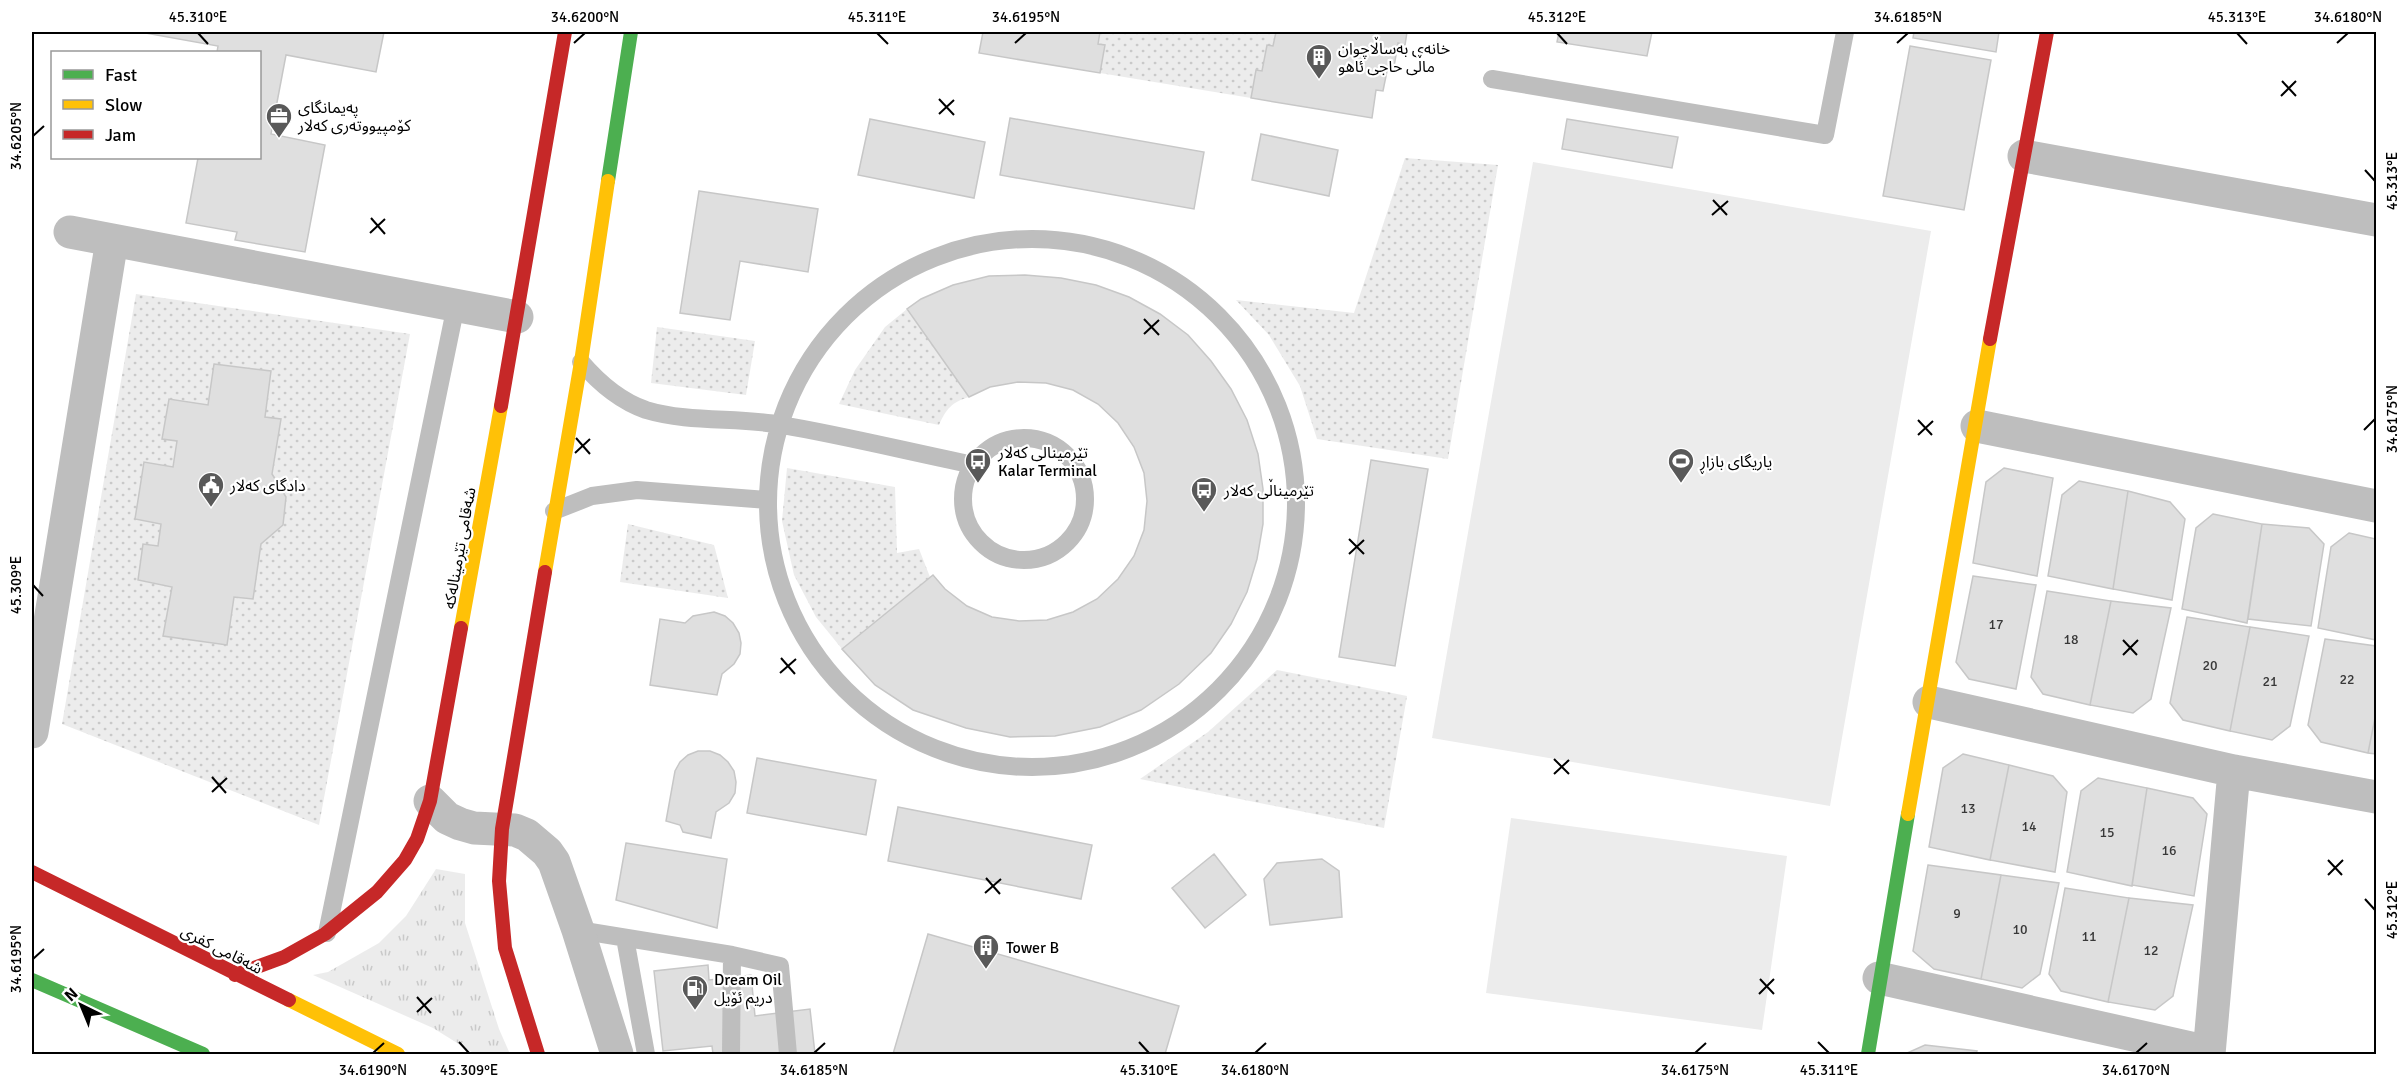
<svg xmlns="http://www.w3.org/2000/svg" width="2408" height="1086" font-family="Signika,'Noto Sans Arabic',sans-serif">
	<style>
		.grass { fill: #ececec }
		.park { fill: url(#park-tufts) }
		.garden { fill: url(#garden-dots) }
		.building { fill: #dfdfdf; stroke: #c7c7c7; stroke-width: 1.5 }
		.lines { fill: none; stroke-linecap: round; stroke-linejoin: round }
		.lane { stroke: #bebebe; stroke-width: 18 }
		.street { stroke: #bebebe; stroke-width: 33 }
		.fast { stroke: #4caf50; stroke-width: 14 }
		.slow { stroke: #ffc107; stroke-width: 14 }
		.jam { stroke: #c62828; stroke-width: 14 }
		.ticks { fill: none; stroke: #000; stroke-width: 2 }
		.labels { text-anchor: middle; stroke-width: 4.5; stroke-linejoin: round; paint-order: stroke }
		.number-label { font-size: 14px; fill: #383838 }
		.poi-label { font-size: 16px; fill: #000; stroke: #fff; text-anchor: start }
		.street-label { font-size: 16px; fill: #000; stroke: #fff }
		.neatline { fill: none; stroke: #000; stroke-width: 2 }
		.ticks-label { font-size: 15px; text-anchor: middle; fill: #000 }
	</style>
	<defs>
		<pattern id="park-tufts" width="24" height="20" patternUnits="userSpaceOnUse" patternTransform="scale(1.5)"><rect width="24" height="20" fill="#ececec"/><path d="M3 7l-1-3M5 7V3M7 7l1-3M15 17l-1-3M17 17v-4M19 17l1-3" fill="none" stroke="#c9c9c9"/></pattern>
		<pattern id="garden-dots" width="8" height="8" patternUnits="userSpaceOnUse" patternTransform="scale(1.5)"><rect width="8" height="8" fill="#ececec"/><path d="M2 2h.1M6 6h.1" fill="none" stroke="#c9c9c9" stroke-width="1.8" stroke-linecap="round"/></pattern>
	</defs>
	<rect width="100%" height="100%" fill="#fff"/>
	<path class="grass" d="M 1533,162 L 1931,231 L 1830,806 L 1432,738 Z
		M 1511,818 L 1787,856 L 1762,1030 L 1486,993 Z"/>
	<path class="park" d="M 436,869 L 465,874 L 465,923 L 499,1029 L 510,1054 L 475,1054 L 433,1028 L 313,975 L 328,972 L 379,943 L 406,916 Z"/>
	<path class="garden" d="M 1100,32 L 1276,32 L 1273,46 L 1267,45 L 1262,71 L 1256,70 L 1251,98 L 1100,73 L 1105,45 L 1098,44 Z
		M 1405,158 L 1498,165 L 1448,459 L 1317,439 L 1300,386 L 1269,335 L 1236,300 L 1354,313 Z
		M 136,294 L 410,334 L 319,825 L 62,724 Z
		M 907,309 L 969,397 C 952,402 946,409 939,425 L 839,404 L 855,370 L 885,327 Z
		M 657,327 L 755,341 L 746,395 L 651,383 Z
		M 787,468 L 895,487 L 897,553 L 919,549 L 930,577 L 842,649 L 816,617 L 794,575 L 782,521 Z
		M 628,524 L 714,545 L 728,598 L 620,582 Z
		M 1277,670 L 1407,696 L 1384,828 L 1140,779 L 1208,732 Z"/>
	<path class="building" d="M 140,32 L 384,32 L 376,72 L 286,55 L 271,134 L 325,145 L 305,252 L 235,240 L 237,232 L 186,223 L 198,158 L 260,158 L 260,52 L 217,52 L 218,46 Z
		M 983,32 L 1100,32 L 1098,44 L 1105,45 L 1100,73 L 979,53 Z
		M 1276,32 L 1407,32 L 1405,45 L 1398,43 L 1394,67 L 1388,66 L 1383,91 L 1376,90 L 1372,118 L 1251,98 L 1256,70 L 1262,71 L 1267,45 L 1273,46 Z
		M 1559,32 L 1652,32 L 1647,56 L 1557,42 Z
		M 1914,32 L 1999,32 L 1996,52 L 1913,38 Z
		M 1910,46 L 1991,60 L 1964,210 L 1883,196 Z
		M 1010,118 L 1204,152 L 1194,209 L 1000,175 Z
		M 870,119 L 985,142 L 974,198 L 858,175 Z
		M 1567,119 L 1678,137 L 1672,168 L 1562,149 Z
		M 1261,134 L 1338,150 L 1329,196 L 1252,180 Z
		M 699,191 L 818,209 L 808,272 L 740,261 L 730,320 L 680,313 Z
		M 1025,275 L 1061,278 L 1096,285 L 1129,297 L 1160,314 L 1188,335 L 1211,361 L 1231,389 L 1247,420 L 1258,454 L 1263,489 L 1263,524 L 1257,559 L 1247,592 L 1231,624 L 1211,653 L 1179,684 L 1141,710 L 1100,727 L 1055,736 L 1010,737 L 966,728 L 913,710 L 875,685 L 842,649 L 933,575 L 945,589 L 967,606 L 992,617 L 1019,621 L 1047,620 L 1073,612 L 1097,599 L 1118,579 L 1134,556 L 1144,530 L 1147,501 L 1144,473 L 1134,447 L 1118,423 L 1098,404 L 1073,390 L 1046,383 L 1018,382 L 990,387 L 969,397 L 907,309 L 921,299 L 953,285 L 989,276 Z
		M 214,364 L 271,371 L 265,417 L 281,419 L 272,474 L 286,497 L 283,525 L 261,544 L 253,599 L 234,597 L 227,645 L 163,636 L 172,587 L 138,580 L 143,544 L 158,546 L 161,524 L 135,519 L 144,462 L 173,467 L 177,441 L 162,439 L 169,399 L 208,405 Z
		M 1371,460 L 1428,469 L 1395,666 L 1339,657 Z
		M 2004,468 L 2053,478 L 2037,576 L 1973,563 L 1986,482 Z
		M 2079,481 L 2128,491 L 2113,589 L 2048,576 L 2062,495 Z
		M 2128,491 L 2170,502 L 2185,519 L 2172,600 L 2113,589 Z
		M 2213,514 L 2262,524 L 2247,623 L 2182,609 L 2196,528 Z
		M 2262,524 L 2309,528 L 2324,544 L 2311,626 L 2248,619 Z
		M 2349,533 L 2376,539 L 2376,640 L 2318,628 L 2331,547 Z
		M 1973,576 L 2036,585 L 2016,689 L 1969,679 L 1956,662 Z
		M 2047,591 L 2111,601 L 2090,705 L 2043,694 L 2031,677 Z
		M 2111,601 L 2171,608 L 2151,699 L 2133,713 L 2090,705 Z
		M 714,612 L 725,616 L 733,623 L 739,633 L 741,643 L 740,654 L 734,664 L 722,674 L 717,695 L 650,685 L 660,619 L 685,623 L 693,616 Z
		M 2187,617 L 2250,627 L 2230,731 L 2183,720 L 2170,703 Z
		M 2250,627 L 2309,636 L 2290,726 L 2272,740 L 2230,731 Z
		M 2325,639 L 2376,646 L 2376,713 L 2368,753 L 2321,742 L 2308,725 Z
		M 2376,713 L 2376,754 L 2368,753 Z
		M 698,751 L 710,751 L 720,755 L 728,762 L 734,771 L 736,782 L 735,793 L 729,803 L 716,812 L 711,838 L 683,832 L 680,825 L 666,821 L 675,771 L 680,762 L 688,755 Z
		M 1963,754 L 2009,765 L 1990,860 L 1929,847 L 1943,768 Z
		M 757,758 L 876,780 L 866,835 L 747,813 Z
		M 2009,765 L 2053,776 L 2067,792 L 2055,872 L 1990,860 Z
		M 2098,778 L 2147,788 L 2132,886 L 2067,872 L 2081,791 Z
		M 2147,788 L 2193,798 L 2207,814 L 2194,896 L 2132,885 Z
		M 898,807 L 1092,845 L 1081,899 L 888,861 Z
		M 626,843 L 727,859 L 717,928 L 616,900 Z
		M 1214,854 L 1246,895 L 1205,928 L 1172,888 Z
		M 1322,859 L 1339,871 L 1342,917 L 1270,925 L 1264,879 L 1277,863 Z
		M 1928,865 L 2001,875 L 1981,979 L 1934,969 L 1913,951 Z
		M 2001,875 L 2059,883 L 2040,974 L 2022,988 L 1981,979 Z
		M 2065,888 L 2129,898 L 2108,1002 L 2061,991 L 2049,974 Z
		M 2129,898 L 2193,905 L 2173,996 L 2155,1010 L 2108,1002 Z
		M 928,934 L 1179,1006 L 1165,1054 L 893,1054 Z
		M 708,965 L 709,980 L 751,975 L 755,1016 L 810,1009 L 815,1054 L 713,1054 L 712,1046 L 663,1051 L 654,971 Z
		M 1925,1045 L 1977,1051 L 1976,1054 L 1905,1054 Z"/>
	<g class="lines">
		<path class="lane" d="M 1492,79 L 1825,135 L 1845,32
			M768 503a264 264 0 1 1 528 0a264 264 0 1 1-528 0Z
			M 581,362 C 599,383 620,401 646,410 C 689,423 738,417 782,425 C 846,436 910,452 974,465
			M963 499a61 61 0 1 1 122 0a61 61 0 1 1-122 0Z
			M 554,511 L 592,496 L 637,490 L 768,500
			M 578,930 L 732,955 L 780,966 L 788,1054
			M 327,933 L 456,305
			M 625,938 L 646,1054
			M 731,1054 L 732,955"/>
		<path class="street" d="M 2024,156 L 2376,220
			M 70,232 L 517,317
			M 1977,426 L 2376,506
			M 1929,702 L 2234,771 L 2376,797
			M 32,732 L 112,240
			M 430,801 L 447,818 L 460,824 L 474,828 L 515,830 L 527,835 L 547,852 L 554,862 L 578,930 L 617,1054
			M 1879,978 L 2209,1052
			M 2209,1054 L 2234,771"/>
		<path class="fast" d="M 608,181 L 631,32
			M 32,980 L 203,1054
			M 1868,1054 L 1908,814"/>
		<path class="slow" d="M 545,572 L 581,362 L 608,181
			M 461,628 L 501,406
			M 1908,814 L 1990,339
			M 289,1000 L 398,1054"/>
		<path class="jam" d="M 1990,339 L 2047,32
			M 501,406 L 565,32
			M 32,872 L 289,1000
			M 235,975 L 284,957 L 325,934 L 377,892 L 405,860 L 417,839 L 430,801 L 461,628
			M 538,1054 L 505,948 L 499,881 L 502,829 L 545,572"/>
	</g>
	<path class="ticks" d="M 198,33 L 208,44M 877,33 L 888,44M 1557,33 L 1567,44M 2237,33 L 2247,44M 574,43 L 585,33M 1015,43 L 1026,33M 1897,43 L 1908,33M 2337,43 L 2348,33M 2282,81 L 2296,96M 2281,96 L 2296,81M 939,99 L 954,115M 939,114 L 954,100M 33,136 L 44,126M 2365,170 L 2375,181M 1713,200 L 1727,215M 1712,215 L 1728,201M 371,218 L 385,234M 370,233 L 385,219M 1144,319 L 1159,335M 1144,334 L 1159,320M 1918,420 L 1932,435M 2364,430 L 2375,419M 1918,435 L 1933,421M 576,438 L 590,454M 575,453 L 590,439M 1349,539 L 1364,554M 1349,554 L 1364,540M 33,585 L 43,596M 2123,640 L 2137,655M 2123,655 L 2138,640M 781,658 L 795,674M 780,673 L 796,659M 1554,759 L 1569,774M 1554,774 L 1569,760M 212,777 L 226,793M 212,792 L 227,778M 2328,860 L 2342,875M 2328,875 L 2343,860M 986,878 L 1000,894M 985,893 L 1001,879M 2365,899 L 2375,910M 33,959 L 44,949M 1760,979 L 1774,994M 1759,994 L 1774,979M 417,997 L 431,1013M 417,1012 L 432,998M 459,1042 L 469,1053M 1139,1042 L 1149,1053M 1818,1042 L 1829,1053M 373,1053 L 384,1043M 814,1053 L 825,1043M 1255,1053 L 1266,1043M 1695,1053 L 1706,1043M 2136,1053 L 2147,1043"/>
	<defs>
		<g id="building-pin" transform="scale(1.35)"><path d="M0 17L-7.5 6A9.5 9.5 0 1 1 7.5 6Z" fill="#595959" stroke="#fff"/><path d="M-4-6H4V6H1V3H-1V6H-4ZM-2.5-4.3h1.7v1.8h-1.7ZM.8-4.3h1.7v1.8H.8ZM-2.5-1h1.7V.8h-1.7ZM.8-1h1.7V.8H.8Z" fill="#fff"/></g>
		<g id="office-pin" transform="scale(1.35)"><path d="M0 17L-7.5 6A9.5 9.5 0 1 1 7.5 6Z" fill="#595959" stroke="#fff"/><path d="M-6-3h4V-5.5h4V-3h4V5H-6ZM-1-4.5V-3h2v-1.5ZM-6 0V1H6V0Z" fill="#fff"/></g>
		<g id="bus-pin" transform="scale(1.35)"><path d="M0 17L-7.5 6A9.5 9.5 0 1 1 7.5 6Z" fill="#595959" stroke="#fff"/><path d="M-5-6H5V4H4V6H2V4H-2V6H-4V4H-5ZM-3.5-4V0h7V-4ZM-3.5 1.2v1.5H-2V1.2ZM2 1.2v1.5H3.5V1.2Z" fill="#fff"/></g>
		<g id="stadium-pin" transform="scale(1.35)"><path d="M0 17L-7.5 6A9.5 9.5 0 1 1 7.5 6Z" fill="#595959" stroke="#fff"/><path d="M0-5a6.5 5 0 1 0 0 10a6.5 5 0 1 0 0-10ZM-3.5-1.8h7v3.6h-7Z" fill="#fff"/></g>
		<g id="civic-pin" transform="scale(1.35)"><path d="M0 17L-7.5 6A9.5 9.5 0 1 1 7.5 6Z" fill="#595959" stroke="#fff"/><path d="M-.6-6.5H3V-4.5H.6V-3L4-1V1h2V6H-6V1h2V-1L-.6-3ZM-1.2 2.5V6h2.4V2.5Z" fill="#fff"/></g>
		<g id="fuel-pin" transform="scale(1.35)"><path d="M0 17L-7.5 6A9.5 9.5 0 1 1 7.5 6Z" fill="#595959" stroke="#fff"/><path d="M-5.5-6h7V0h2V4h1.3V-2.5L3-4.5l.8-.8L6-3V5H2.5V1h-1V6h-7ZM-4.2-4.7v3.2H.2V-4.7Z" fill="#fff"/></g>
	</defs>
	<g fill-rule="evenodd">
		<use href="#building-pin" x="1319" y="57"/>
		<use href="#office-pin" x="279" y="116"/>
		<use href="#bus-pin" x="978" y="461"/>
		<use href="#stadium-pin" x="1681" y="461"/>
		<use href="#civic-pin" x="211" y="485"/>
		<use href="#bus-pin" x="1204" y="490"/>
		<use href="#building-pin" x="986" y="947"/>
		<use href="#fuel-pin" x="695" y="988"/>
	</g>
	<g class="labels">
		<g class="number-label">
			<text x="1996" y="629">17</text>
			<text x="2071" y="644">18</text>
			<text x="2210" y="670">20</text>
			<text x="2347" y="684">22</text>
			<text x="2270" y="686">21</text>
			<text x="1968" y="813">13</text>
			<text x="2029" y="831">14</text>
			<text x="2107" y="837">15</text>
			<text x="2169" y="855">16</text>
			<text x="1957" y="918">9</text>
			<text x="2020" y="934">10</text>
			<text x="2089" y="941">11</text>
			<text x="2151" y="955">12</text>
		</g>
		<g class="poi-label">
			<text x="1338" y="54">خانەی بەساڵاچوان<tspan x="1338" dy="18">ماڵی حاجی ئاهو</tspan></text>
			<text x="298" y="113">پەیمانگای<tspan x="298" dy="18">کۆمپیووتەری کەلار</tspan></text>
			<text x="998" y="458">تێرمینالی کەلار<tspan x="998" dy="18">Kalar Terminal</tspan></text>
			<text x="1700" y="467">یاریگای بازاڕ</text>
			<text x="230" y="491">دادگای کەلار</text>
			<text x="1224" y="496">تێرمیناڵی کەلار</text>
			<text x="1006" y="953">Tower B</text>
			<text x="714" y="985">Dream Oil<tspan x="714" dy="18">دریم ئۆیل</tspan></text>
		</g>
		<g class="street-label">
			<text transform="translate(459 548) rotate(-80)" y="6">شەقامی تێرمینالەکە</text>
			<text transform="translate(222 949) rotate(27)" y="6">شەقامی کفری</text>
		</g>
	</g>
	<rect width="2408" height="1086" fill="none" stroke="#ffffff" stroke-width="66"/>
	<rect x="51" y="51" width="210" height="108" fill="#ffffff" stroke="#999999" stroke-width="1.5"/>
	<rect x="63" y="70" width="30" height="9" fill="#4caf50" stroke="#999999" stroke-width="1.5"/>
	<text x="105" y="81" font-size="18" fill="#000000">Fast</text>
	<rect x="63" y="100" width="30" height="9" fill="#ffc107" stroke="#999999" stroke-width="1.5"/>
	<text x="105" y="111" font-size="18" fill="#000000">Slow</text>
	<rect x="63" y="130" width="30" height="9" fill="#c62828" stroke="#999999" stroke-width="1.5"/>
	<text x="105" y="141" font-size="18" fill="#000000">Jam</text>
	<g transform="translate(81 1005) rotate(317)" stroke="#ffffff" stroke-width="4.5" paint-order="stroke">
	<path d="M0-4.5L10 22L0 15L-10 22Z" fill="#000000"/>
	<text y="-9" font-size="16" font-weight="bold" text-anchor="middle" fill="#000000">N</text>
	</g>
	<rect x="33" y="33" width="2342" height="1020" class="neatline"/>
	<g class="ticks-label">
		<text x="198" y="22">45.310°E</text>
		<text x="585" y="22">34.6200°N</text>
		<text x="877" y="22">45.311°E</text>
		<text x="1026" y="22">34.6195°N</text>
		<text x="1557" y="22">45.312°E</text>
		<text x="1908" y="22">34.6185°N</text>
		<text x="2237" y="22">45.313°E</text>
		<text x="2348" y="22">34.6180°N</text>
		<text transform="translate(16 136) rotate(-90)" y="5">34.6205°N</text>
		<text transform="translate(2392 181) rotate(-90)" y="5">45.313°E</text>
		<text transform="translate(2392 419) rotate(-90)" y="5">34.6175°N</text>
		<text transform="translate(16 585) rotate(-90)" y="5">45.309°E</text>
		<text transform="translate(2392 910) rotate(-90)" y="5">45.312°E</text>
		<text transform="translate(16 959) rotate(-90)" y="5">34.6195°N</text>
		<text x="373" y="1075">34.6190°N</text>
		<text x="469" y="1075">45.309°E</text>
		<text x="814" y="1075">34.6185°N</text>
		<text x="1149" y="1075">45.310°E</text>
		<text x="1255" y="1075">34.6180°N</text>
		<text x="1695" y="1075">34.6175°N</text>
		<text x="1829" y="1075">45.311°E</text>
		<text x="2136" y="1075">34.6170°N</text>
	</g>
</svg>
